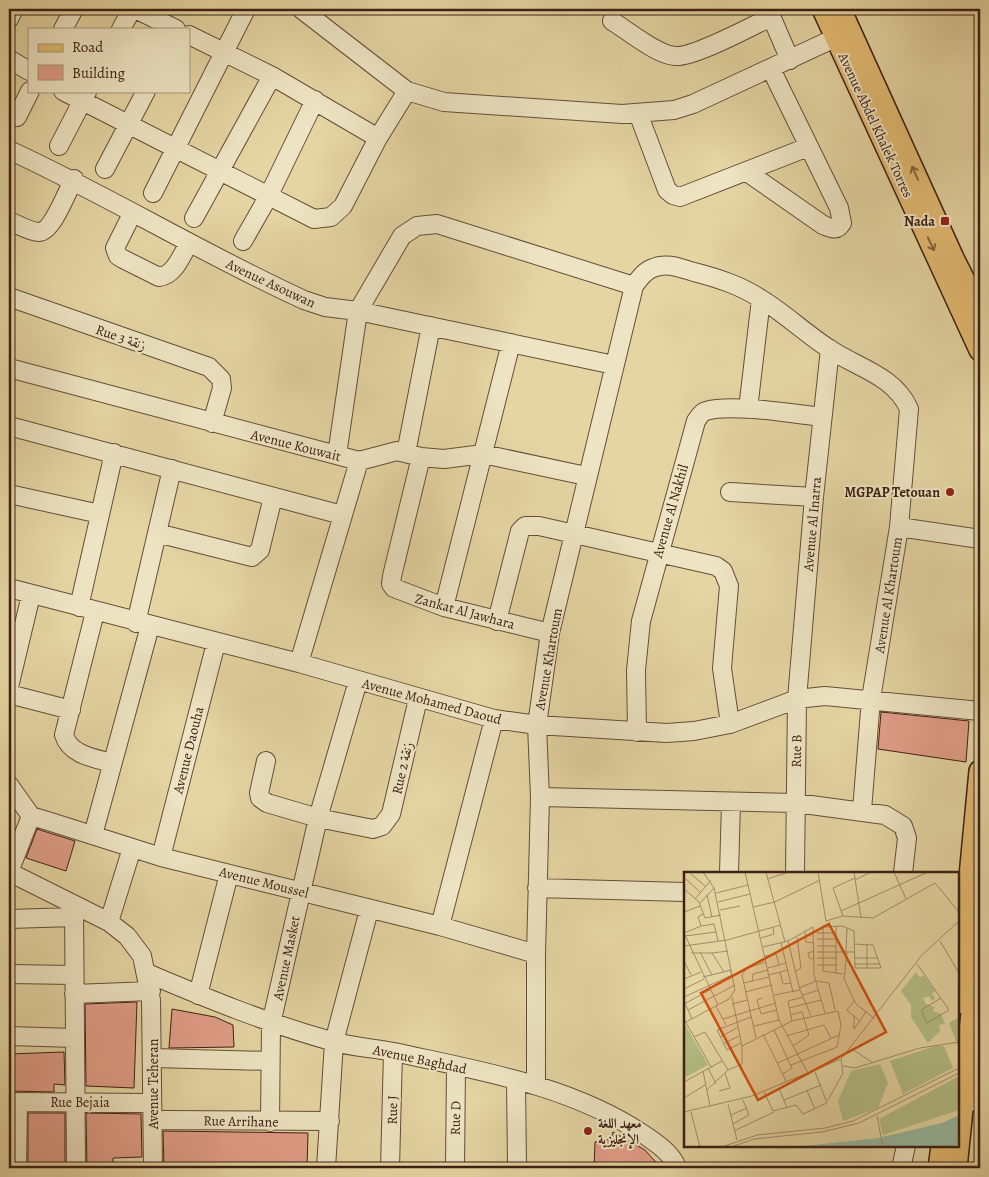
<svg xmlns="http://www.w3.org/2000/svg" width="989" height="1177" font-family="Alegreya,Amiri,serif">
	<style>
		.building { fill: #e19e88; stroke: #3d2014 }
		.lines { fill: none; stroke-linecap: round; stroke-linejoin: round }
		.minor-casing { stroke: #674d38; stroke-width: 20 }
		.major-casing { stroke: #3d2014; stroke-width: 24 }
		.minor { stroke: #ede4c3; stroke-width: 18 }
		.major { stroke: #e2ba71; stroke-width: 21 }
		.oneway { stroke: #87653e }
		.poi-dot { fill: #8f2418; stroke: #ede4c3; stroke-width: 2 }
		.labels { text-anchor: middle; stroke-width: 4; stroke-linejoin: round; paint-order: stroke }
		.street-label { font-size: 14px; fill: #3d2014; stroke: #ede4c3 }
		.poi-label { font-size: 14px; font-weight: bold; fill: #3d2014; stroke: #ede4c3; text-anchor: end }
		.inset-road { fill: none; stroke: #a18d69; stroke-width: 1 }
		.view { fill: #ce500d; fill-opacity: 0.15; stroke: #ce500d; stroke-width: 2.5 }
		.inset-edge { fill: none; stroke: #3d2014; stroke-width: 2.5 }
	</style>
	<rect width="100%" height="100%" fill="#e4d5a2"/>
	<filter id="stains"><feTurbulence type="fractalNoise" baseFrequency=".004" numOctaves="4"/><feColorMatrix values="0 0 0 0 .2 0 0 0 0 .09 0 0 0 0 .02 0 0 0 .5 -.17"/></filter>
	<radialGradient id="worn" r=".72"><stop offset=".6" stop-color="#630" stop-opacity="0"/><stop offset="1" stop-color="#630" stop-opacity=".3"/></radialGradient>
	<path class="building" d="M 881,712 L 969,721 L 966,762 L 878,749 Z
		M 37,829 L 75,841 L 66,871 L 26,858 Z
		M 137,1002 L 134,1088 L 86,1086 L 85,1004 Z
		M 172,1009 L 215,1017 L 233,1025 L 234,1047 L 169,1048 Z
		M 64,1052 L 65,1085 L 54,1084 L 54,1092 L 9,1091 L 9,1054 Z
		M 28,1113 L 65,1113 L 65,1168 L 28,1168 Z
		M 86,1113 L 141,1114 L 142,1157 L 113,1158 L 113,1168 L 87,1168 Z
		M 163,1131 L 308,1133 L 307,1168 L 164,1168 Z
		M 613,1132 L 645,1150 L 661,1168 L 594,1168 L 595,1142 L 611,1139 Z"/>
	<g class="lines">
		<g class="minor-casing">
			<path id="minor" d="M 135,9 L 176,29
				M 301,9 L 407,91 L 444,102 L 622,114 L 674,110 L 693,104 L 848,32
				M 768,9 L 790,60
				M 9,19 L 14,9
				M 612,21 C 627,30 657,55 675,56 C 693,58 752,26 771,17
				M 63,29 L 74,9
				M 121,29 L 132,9
				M 189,35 L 272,76 L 378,138
				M 9,59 L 29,71
				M 63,91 L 314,219 L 331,217 L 343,206 L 378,138 L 407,91
				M 638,113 L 667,190 L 673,195 L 680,197 L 808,147
				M 17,117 L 30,91
				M 59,146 L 87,92
				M 9,150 C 109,196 203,254 304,300 L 325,307 L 358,311 L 614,365
				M 105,169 L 146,91
				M 747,172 L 823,225 C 831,228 837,232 842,223 L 839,208 L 771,69
				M 153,193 L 246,9
				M 132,214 L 115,248 L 118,256 L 123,259 L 159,277 C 175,275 181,256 189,243
				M 194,218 L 272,76
				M 9,221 C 17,224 30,232 39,232 C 53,231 67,191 74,179
				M 243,241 L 268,197 L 315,100
				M 9,297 L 209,367 L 221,379 L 222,388 L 212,423
				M 9,368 L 359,461 L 397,451 L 421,457 L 444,459 L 483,454 L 586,476
				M 748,409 L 761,299
				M 9,426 L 342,515
				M 406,453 L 431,326
				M 337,455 L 358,311 L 402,236 L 417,226 L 437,224 L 634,286
				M 421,457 L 392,576 L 391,584 L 394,588 L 444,607 L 550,633
				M 730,492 L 814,497
				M 9,494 L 100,514
				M 899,527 L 980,539
				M 157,533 L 252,557 L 260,550 L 273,497
				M 9,588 L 299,663 L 494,719 L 537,725 L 667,733 L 694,731 L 730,724 L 797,699 L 825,696 L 980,711
				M 79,607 L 114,453
				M 444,607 L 511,343
				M 95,612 L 64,735 C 70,755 94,758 112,763
				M 497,621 L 520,531 L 525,526 L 539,526 L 716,566 L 723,571 L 729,586 L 722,668 L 730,724
				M 136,623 L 172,469
				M 299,663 L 359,461
				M 9,687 L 31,595
				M 9,694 L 71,710
				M 637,732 L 636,670 L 641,621 L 696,421 C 699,417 701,412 706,411 C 731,403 794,414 822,417
				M 266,761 L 259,793 L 260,798 L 267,803 L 318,818 L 373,829 L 382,826 L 391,814 L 418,699
				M 9,785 L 31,816 L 51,822 L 161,857 L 440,926 L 536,954
				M 540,797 L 796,803 L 885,815 L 903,826 L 907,838 L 903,873
				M 93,835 L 150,626
				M 161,857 L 216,643
				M 9,872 L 109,922 L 127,936 L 142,956 L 151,1000 L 153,1168
				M 9,872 L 31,816
				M 729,873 L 731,803
				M 795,873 L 797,699 L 814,497 L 830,349
				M 537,888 L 685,892
				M 74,906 L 76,1168
				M 9,919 L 74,917
				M 109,922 L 132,848
				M 440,926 L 494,719
				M 147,973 C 208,999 267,1023 331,1041 C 351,1047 373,1048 394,1052 C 480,1071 569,1085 643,1134 C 655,1142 673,1154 677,1168
				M 9,974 L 74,975
				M 74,994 L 151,991
				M 198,995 L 229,874
				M 9,1036 L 74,1038
				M 153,1058 L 270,1061
				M 516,1080 L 517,1168
				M 536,1084 L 536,954 L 540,797 L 537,725 L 550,633 L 634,286 C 639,279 644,271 653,268 C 667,262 680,268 694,272 C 717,278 740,285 761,299 C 784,313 805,333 828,348 C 857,368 894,375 909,409 L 899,527 L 871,699 L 862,810
				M 958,1100 L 980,1102
				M 9,1102 L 152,1103
				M 153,1122 L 163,1120 L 330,1121
				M 270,1122 L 271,1024 L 318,818 L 358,681
				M 17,1168 L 18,1102
				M 326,1168 L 334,1042 L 369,910
				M 390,1168 L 393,1052
				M 455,1168 L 456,1067
				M 901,1168 L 906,1146"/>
		</g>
		<g class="major-casing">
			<path id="major" d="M 823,9 L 980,350
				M 840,9 L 953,258 L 980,312
				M 958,1003 L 980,771
				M 939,1168 L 942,1146
				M 956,1168 L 980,934"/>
		</g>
		<use href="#minor" class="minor"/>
		<use href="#major" class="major"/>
	</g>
	<defs><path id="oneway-shaft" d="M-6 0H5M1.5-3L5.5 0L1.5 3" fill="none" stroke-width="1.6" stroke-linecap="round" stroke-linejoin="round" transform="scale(1.25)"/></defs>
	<g class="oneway">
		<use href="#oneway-shaft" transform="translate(915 173) rotate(-114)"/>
		<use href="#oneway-shaft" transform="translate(931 244) rotate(65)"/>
	</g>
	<g class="poi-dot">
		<rect x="940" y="216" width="10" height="10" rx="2.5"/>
		<circle cx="950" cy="492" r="5"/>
		<circle cx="588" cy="1131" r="5"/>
	</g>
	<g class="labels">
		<g class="street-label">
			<text transform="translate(876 125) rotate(65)" y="5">Avenue Abdel Khalek Torres</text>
			<text transform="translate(271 283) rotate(25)" y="5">Avenue Asouwan</text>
			<text transform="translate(121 337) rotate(19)" y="5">Rue 3 زنقة</text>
			<text transform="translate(296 445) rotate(14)" y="5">Avenue Kouwait</text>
			<text transform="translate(670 511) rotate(-74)" y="5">Avenue Al Nakhil</text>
			<text transform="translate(812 524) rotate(-85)" y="5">Avenue Al Inarra</text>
			<text transform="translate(888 595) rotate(-81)" y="5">Avenue Al Khartoum</text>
			<text transform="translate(465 611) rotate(15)" y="5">Zankat Al Jawhara</text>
			<text transform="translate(548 659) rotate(-80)" y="5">Avenue Khartoum</text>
			<text transform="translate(432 701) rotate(15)" y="5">Avenue Mohamed Daoud</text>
			<text transform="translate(188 750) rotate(-76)" y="5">Avenue Daouha</text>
			<text transform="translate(796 751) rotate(-89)" y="5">Rue B</text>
			<text transform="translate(402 768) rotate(-77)" y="5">Rue 2 زنقة</text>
			<text transform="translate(264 882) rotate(14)" y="5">Avenue Moussel</text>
			<text transform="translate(286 958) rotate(-78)" y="5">Avenue Masket</text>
			<text transform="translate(420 1059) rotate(12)" y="5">Avenue Baghdad</text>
			<text transform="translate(153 1084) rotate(-90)" y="5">Avenue Teheran</text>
			<text x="80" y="1107">Rue Bejaia</text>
			<text transform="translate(392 1110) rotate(-89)" y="5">Rue J</text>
			<text transform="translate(455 1118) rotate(-89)" y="5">Rue D</text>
			<text transform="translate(241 1121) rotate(1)" y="5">Rue Arrihane</text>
		</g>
		<g class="poi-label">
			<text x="935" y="226">Nada</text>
			<text x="940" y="497">MGPAP Tetouan</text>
			<text x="598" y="1128" text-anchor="start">معهد اللغة<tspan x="598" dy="16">الإنجليزية</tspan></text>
		</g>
	</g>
	<g transform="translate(684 872)">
		<rect width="275" height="275" fill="#e4d5a2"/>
		<path d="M 275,145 L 275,177 L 265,151 ZM 1,152 L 24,193 L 0,206 L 0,153 ZM 251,174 L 260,174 L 269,196 L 219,222 L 206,189 ZM 196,192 L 204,211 L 194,236 L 159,249 L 154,229 L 167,199 ZM 275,204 L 275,238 L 199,263 L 195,247 Z" fill="#b3bd85"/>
		<path d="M 232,100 L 235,105 L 240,104 L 251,119 L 248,122 L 251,126 L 248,129 L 245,124 L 239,126 L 242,132 L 251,135 L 249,139 L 257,142 L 261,152 L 255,153 L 256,159 L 244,171 L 227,145 L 227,133 L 217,119 Z" fill="#b3bd85"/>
		<path d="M 275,243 L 275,272 L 267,275 L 112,275 L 194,266 L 258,251 Z" fill="#97b9a0"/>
		<path class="inset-road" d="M 61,0 L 95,148 L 125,203M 82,0 L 101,70M 134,0 L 142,49 L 159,44 L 189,46 L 251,11 L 275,40M 170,0 L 177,46M 210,0 L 222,27M 7,2 L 21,14M 2,7 L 16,20M 83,7 L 102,1M 171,8 L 187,0M 0,17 L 15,30 L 21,46 L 37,43M 32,21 L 64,13M 23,23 L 28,45M 11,27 L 27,8M 34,30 L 66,22M 16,31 L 30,16M 69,35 L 91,30 L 136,8M 36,38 L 56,34M 157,39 L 244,0M 0,40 L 16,34M 159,44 L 149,16 L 171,6M 17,54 L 30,52 L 34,69M 152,54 L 152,102M 121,60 L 122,70 L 130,71M 0,61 L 34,133M 0,61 L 17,54 L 14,45 L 19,42M 133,61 L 152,61M 1,64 L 32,60M 77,66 L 90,62 L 89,55M 133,67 L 152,67M 104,69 L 116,118 L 127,144M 256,69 L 275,101M 97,71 L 109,120M 0,74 L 43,68 L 97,53M 133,74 L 152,74M 79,75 L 104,69 L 129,55 L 130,103 L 141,141M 130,79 L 124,81 L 125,86 L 130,87M 16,80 L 28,103M 133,80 L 170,80M 162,80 L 163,56M 163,80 L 160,107 L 172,132 L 191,147M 7,81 L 28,81 L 40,100M 28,81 L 44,79M 81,84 L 92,82 L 95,93M 133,86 L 153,86M 170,86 L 194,86M 0,89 L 7,103M 170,92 L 196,92M 233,92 L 265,138 L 243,151 L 237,138 L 257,126M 133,93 L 153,93M 84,96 L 102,91M 183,97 L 183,72M 96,100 L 99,112 L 107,111M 111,100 L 117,96 L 113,65M 159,102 L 139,99 L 139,55 L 158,54 L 170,59 L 171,96 L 197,96 L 189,73 L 170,72M 85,103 L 104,98M 19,105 L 47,98M 0,107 L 17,100M 68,109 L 69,102 L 84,98M 60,111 L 85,105M 115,116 L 132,109 L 145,111 L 151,138M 0,117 L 20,107M 61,120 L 88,113M 90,123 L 116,118M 119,123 L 135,118M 0,125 L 48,103 L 46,98M 78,126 L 73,128 L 77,142 L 93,138M 170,129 L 163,138 L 176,149M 1,131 L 8,147M 0,132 L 26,118M 48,132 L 63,128M 32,134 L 42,153M 105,136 L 137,128M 4,138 L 51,113M 106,143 L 118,140 L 125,163 L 109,174M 170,144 L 170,157 L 182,140M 0,147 L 27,195M 39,147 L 92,131M 108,149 L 104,129 L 119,125M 0,151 L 45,127 L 51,118 L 30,16 L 19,0M 70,154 L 95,148M 90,158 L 108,196 L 99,202M 79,162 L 102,209M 102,164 L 140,153 L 147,166M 10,165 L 21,160 L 44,198M 36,165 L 53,156M 72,166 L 58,103 L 63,96 L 82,90M 57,171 L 43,178 L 33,158 L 67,145M 39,172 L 55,164M 58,174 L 108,149 L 154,139 L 157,153 L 153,175 L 107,193M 168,177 L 189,191M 94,191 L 155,163M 159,194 L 171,196 L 236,176 L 275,170M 24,196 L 32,212M 19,199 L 26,234M 0,210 L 38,189M 95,216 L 103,236M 23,218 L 44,198 L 58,192 L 58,174 L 48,125M 35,219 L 46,216 L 41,201M 123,219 L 131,237M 80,220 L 89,239 L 112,233 L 119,242 L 143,231 L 131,200M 0,226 L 21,213M 100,228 L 137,213M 144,228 L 159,201 L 157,187M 44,232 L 53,268M 0,240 L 68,224 L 157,187 L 238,83 L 275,49M 7,240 L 16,275M 47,243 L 63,236M 193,244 L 199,275M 49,252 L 65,243 L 59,228M 50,259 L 90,240M 38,275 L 73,263 L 141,256 L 169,249 L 275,196M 47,275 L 70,267 L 138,260 L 175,251 L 275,201"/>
		<path class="view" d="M 145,52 L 202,160 L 74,228 L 17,121 Z"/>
		<rect width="275" height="275" class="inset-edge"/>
	</g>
	<rect width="989" height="1177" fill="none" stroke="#e4d5a2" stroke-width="30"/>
	<rect x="10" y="10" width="969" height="1157" fill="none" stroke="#3d2014" stroke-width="2.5"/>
	<rect x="15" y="15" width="959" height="1147" fill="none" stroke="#3d2014"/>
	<rect x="28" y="28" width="162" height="65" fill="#ede4c3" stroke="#a7967d"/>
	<rect x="38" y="44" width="25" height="8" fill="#e2ba71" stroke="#a7967d"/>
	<text x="72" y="52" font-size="15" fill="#3d2014">Road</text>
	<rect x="38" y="65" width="25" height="15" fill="#e19e88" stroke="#a7967d"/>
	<text x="72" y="78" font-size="15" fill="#3d2014">Building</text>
	<rect width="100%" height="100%" filter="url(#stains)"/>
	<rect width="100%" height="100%" fill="url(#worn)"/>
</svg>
